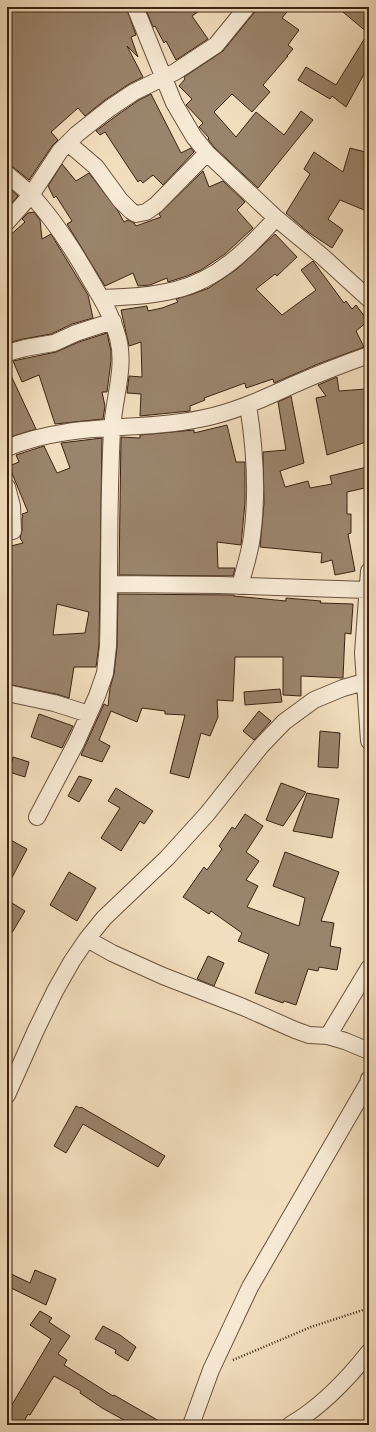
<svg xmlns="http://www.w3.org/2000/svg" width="376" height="1432" font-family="'IM FELL Double Pica',serif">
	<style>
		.building { fill: #9a846b; stroke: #3b2311; fill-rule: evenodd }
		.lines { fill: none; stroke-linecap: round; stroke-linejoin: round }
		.minor-casing { stroke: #69523c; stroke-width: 18 }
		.path { stroke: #3b2311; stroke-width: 2.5; stroke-dasharray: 1 2; stroke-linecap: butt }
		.minor { stroke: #f7ead5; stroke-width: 16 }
	</style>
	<rect width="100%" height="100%" fill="#f2debe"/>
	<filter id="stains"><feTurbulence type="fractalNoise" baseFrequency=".005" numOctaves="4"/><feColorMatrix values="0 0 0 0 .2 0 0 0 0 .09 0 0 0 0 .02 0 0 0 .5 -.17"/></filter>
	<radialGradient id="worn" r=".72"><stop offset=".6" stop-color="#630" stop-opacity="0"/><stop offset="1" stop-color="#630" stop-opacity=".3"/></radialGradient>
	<path class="building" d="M 7,7 L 126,7 L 136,35 L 131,37 L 138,57 L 127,46 L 143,77 L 129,84 L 105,100 L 85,116 L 78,108 L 51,132 L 58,140 L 52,146 L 29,180 L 13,167 L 7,165 Z
		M 145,7 L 205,7 L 192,16 L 208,39 L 176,60 L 166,41 L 164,43 L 155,26 L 153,27 Z
		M 256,7 L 291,7 L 282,18 L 299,30 L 288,45 L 293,49 L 287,56 L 288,56 L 263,85 L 270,92 L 252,112 L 232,94 L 214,112 L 236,137 L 256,112 L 284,135 L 301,111 L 313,120 L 258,188 L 214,147 L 208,139 L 209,138 L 199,127 L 203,123 L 186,105 L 192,99 L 179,86 L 185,79 L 184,77 L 223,51 L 254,13 Z
		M 337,7 L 369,7 L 369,65 L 346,107 L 332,96 L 330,99 L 298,80 L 306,67 L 336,85 L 368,33 Z
		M 151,94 L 181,153 L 191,148 L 194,152 L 163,185 L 153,175 L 143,183 L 140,180 L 138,182 L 105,132 L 100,135 L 96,131 L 116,116 L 139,100 Z
		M 350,148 L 369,153 L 369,212 L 340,200 L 328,219 L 343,230 L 332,248 L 308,232 L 286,213 L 310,174 L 304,169 L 314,152 L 343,172 Z
		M 62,164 L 76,181 L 89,173 L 118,211 L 124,222 L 128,220 L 134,223 L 136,226 L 161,217 L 159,214 L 203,171 L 209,187 L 223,181 L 245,202 L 237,210 L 253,228 L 225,254 L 201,270 L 187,276 L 168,282 L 167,278 L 150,285 L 138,286 L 133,273 L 105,286 L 67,224 L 72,221 L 56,196 L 54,198 L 48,186 Z
		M 7,186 L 18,196 L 7,208 Z
		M 34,212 L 40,220 L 42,239 L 51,234 L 88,295 L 93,318 L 72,324 L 51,334 L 23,339 L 7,343 L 7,238 L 25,222 L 22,219 L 28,213 Z
		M 275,234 L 297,257 L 277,276 L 275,274 L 256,289 L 282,315 L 316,290 L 301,270 L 313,261 L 344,303 L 346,301 L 352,309 L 356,305 L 368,321 L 356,331 L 364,347 L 318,364 L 274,383 L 273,379 L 246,388 L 245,383 L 204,398 L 205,400 L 190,406 L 190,411 L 140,416 L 141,394 L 127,393 L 129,376 L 142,377 L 141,342 L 129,346 L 121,310 L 147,306 L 148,311 L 162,308 L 178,302 L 176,299 L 193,294 L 209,288 L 237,269 Z
		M 107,333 L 111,351 L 111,361 L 107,392 L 102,392 L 105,406 L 103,419 L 55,424 L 39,375 L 22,382 L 13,361 L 56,352 L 79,342 Z
		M 7,367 L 36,429 L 7,438 Z
		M 337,377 L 339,391 L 366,389 L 369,441 L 327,455 L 316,398 L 326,396 L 318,385 Z
		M 291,396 L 304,463 L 280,471 L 285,487 L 308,481 L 310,488 L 332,484 L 330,476 L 367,467 L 369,474 L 369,487 L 347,492 L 347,514 L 351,514 L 351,533 L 348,534 L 355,571 L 335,575 L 332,560 L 321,563 L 322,553 L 260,547 L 264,503 L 263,452 L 286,450 L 278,402 Z
		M 227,425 L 236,462 L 245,462 L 245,503 L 241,545 L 217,542 L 218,568 L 235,568 L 233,576 L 119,575 L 121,437 L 140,438 L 140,435 L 194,430 L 194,433 Z
		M 102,438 L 99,645 L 96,667 L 74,667 L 69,698 L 56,694 L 7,684 L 7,611 L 10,611 L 10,568 L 7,568 L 7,547 L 23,543 L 20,538 L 22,531 L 22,518 L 23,517 L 22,514 L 28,512 L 9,466 L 19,462 L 16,455 L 44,446 L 57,473 L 70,468 L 61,443 ZM 57,604 L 89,612 L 85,633 L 53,635 Z
		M 118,594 L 234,595 L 234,596 L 286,601 L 286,598 L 321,601 L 320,603 L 353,604 L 351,634 L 345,633 L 343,678 L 301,676 L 301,696 L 283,695 L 283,657 L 235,657 L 233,701 L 217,700 L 218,717 L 210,736 L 201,733 L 189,778 L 170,773 L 185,715 L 165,714 L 165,711 L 142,708 L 137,722 L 111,711 L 99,740 L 110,746 L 102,762 L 81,755 L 104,704 L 108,706 L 110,688 L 114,674 L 117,647 Z
		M 280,689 L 282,702 L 245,705 L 244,692 Z
		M 259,711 L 271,721 L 254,740 L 243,731 Z
		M 39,714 L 73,726 L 62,748 L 31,737 Z
		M 320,731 L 340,733 L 338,768 L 318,767 Z
		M 13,757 L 29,762 L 25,777 L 9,772 Z
		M 79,776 L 92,780 L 79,802 L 68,796 Z
		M 281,783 L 306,792 L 283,826 L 266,820 Z
		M 116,788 L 153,811 L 144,824 L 140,821 L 121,851 L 101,838 L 120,808 L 108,801 Z
		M 307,793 L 339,799 L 332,838 L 293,831 Z
		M 245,814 L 263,826 L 246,852 L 259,861 L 246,880 L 258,886 L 247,907 L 299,926 L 305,898 L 273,886 L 285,852 L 339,872 L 321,921 L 334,923 L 330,946 L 341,948 L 337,970 L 319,967 L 318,971 L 308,969 L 296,1005 L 284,1001 L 283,1003 L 255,993 L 269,954 L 238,941 L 242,933 L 211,911 L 209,914 L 183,897 L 204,867 L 207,870 L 222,849 L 219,846 L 232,827 L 235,829 Z
		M 7,838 L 27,849 L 7,887 Z
		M 69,872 L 96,888 L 77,921 L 50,905 Z
		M 7,900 L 25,911 L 7,941 Z
		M 208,956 L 224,963 L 214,986 L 197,979 Z
		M 76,1106 L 80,1108 L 81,1107 L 165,1156 L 158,1167 L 83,1124 L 66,1153 L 54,1146 Z
		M 35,1270 L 56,1279 L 46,1305 L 7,1286 L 7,1272 L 30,1283 Z
		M 40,1311 L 52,1318 L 49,1322 L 70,1336 L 58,1354 L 67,1360 L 64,1365 L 113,1396 L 114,1395 L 166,1425 L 133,1425 L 102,1408 L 80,1393 L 81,1391 L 54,1376 L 30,1415 L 28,1414 L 22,1425 L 7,1425 L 7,1413 L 51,1339 L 30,1325 Z
		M 103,1326 L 120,1335 L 136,1347 L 128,1361 L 115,1353 L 116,1350 L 95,1339 Z"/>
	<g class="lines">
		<g class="minor-casing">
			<path id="minor" d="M 135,7 L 174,103 L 194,137 L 207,153 L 276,218 L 323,257 L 369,299
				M 68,143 L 96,167 L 120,200 L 131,211 L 136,214 L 146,212 L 156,205 L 207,153
				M 7,174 C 15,181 24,188 32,196 C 57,223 76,254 94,286 C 104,303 113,318 118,338 C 126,369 113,400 112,431 C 108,502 110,574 108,646 L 105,673 L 97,696 L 76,743 L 37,817
				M 7,222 L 31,195 L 60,151 L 77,134 L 110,108 L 134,92 L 175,72 L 216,45 L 247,7
				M 102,298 C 127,297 151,296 175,290 C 218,280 248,249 276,218
				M 7,353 L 25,348 L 54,343 L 76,333 L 113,321
				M 7,448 C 72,420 146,433 213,416 C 241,409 267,397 293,385 C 318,374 343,364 369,355
				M 7,487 L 12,506 L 13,531
				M 369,571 L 363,653 L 369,741
				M 110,584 L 220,585 L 368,590
				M 240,586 C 244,570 250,553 252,536 C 258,492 255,449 248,405
				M 7,693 L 54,703 L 89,714
				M 87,939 L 112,953 L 163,976 L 243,1007 L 295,1030 L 309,1035 L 328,1036 L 345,1041 L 369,1051
				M 328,1036 L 369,968
				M 7,1095 L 36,1030 L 55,991 L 72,961 L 87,939 L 104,918 L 167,858 L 207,814 L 261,746 L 284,722 L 314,700 L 343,688 L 364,682
				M 191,1425 L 211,1370 L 250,1287 L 368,1083 L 369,1079
				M 290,1425 C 321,1407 347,1380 369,1352"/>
		</g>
		<path class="path" d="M 233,1360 L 311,1327 L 369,1308"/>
		<use href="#minor" class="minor"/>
	</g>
	<rect width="376" height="1432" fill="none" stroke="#f2debe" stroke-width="24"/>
	<rect x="8" y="8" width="360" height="1416" fill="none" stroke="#3b2311" stroke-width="2"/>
	<rect x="12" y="12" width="352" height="1408" fill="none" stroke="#3b2311"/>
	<rect width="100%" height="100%" filter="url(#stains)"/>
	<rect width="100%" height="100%" fill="url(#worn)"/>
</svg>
